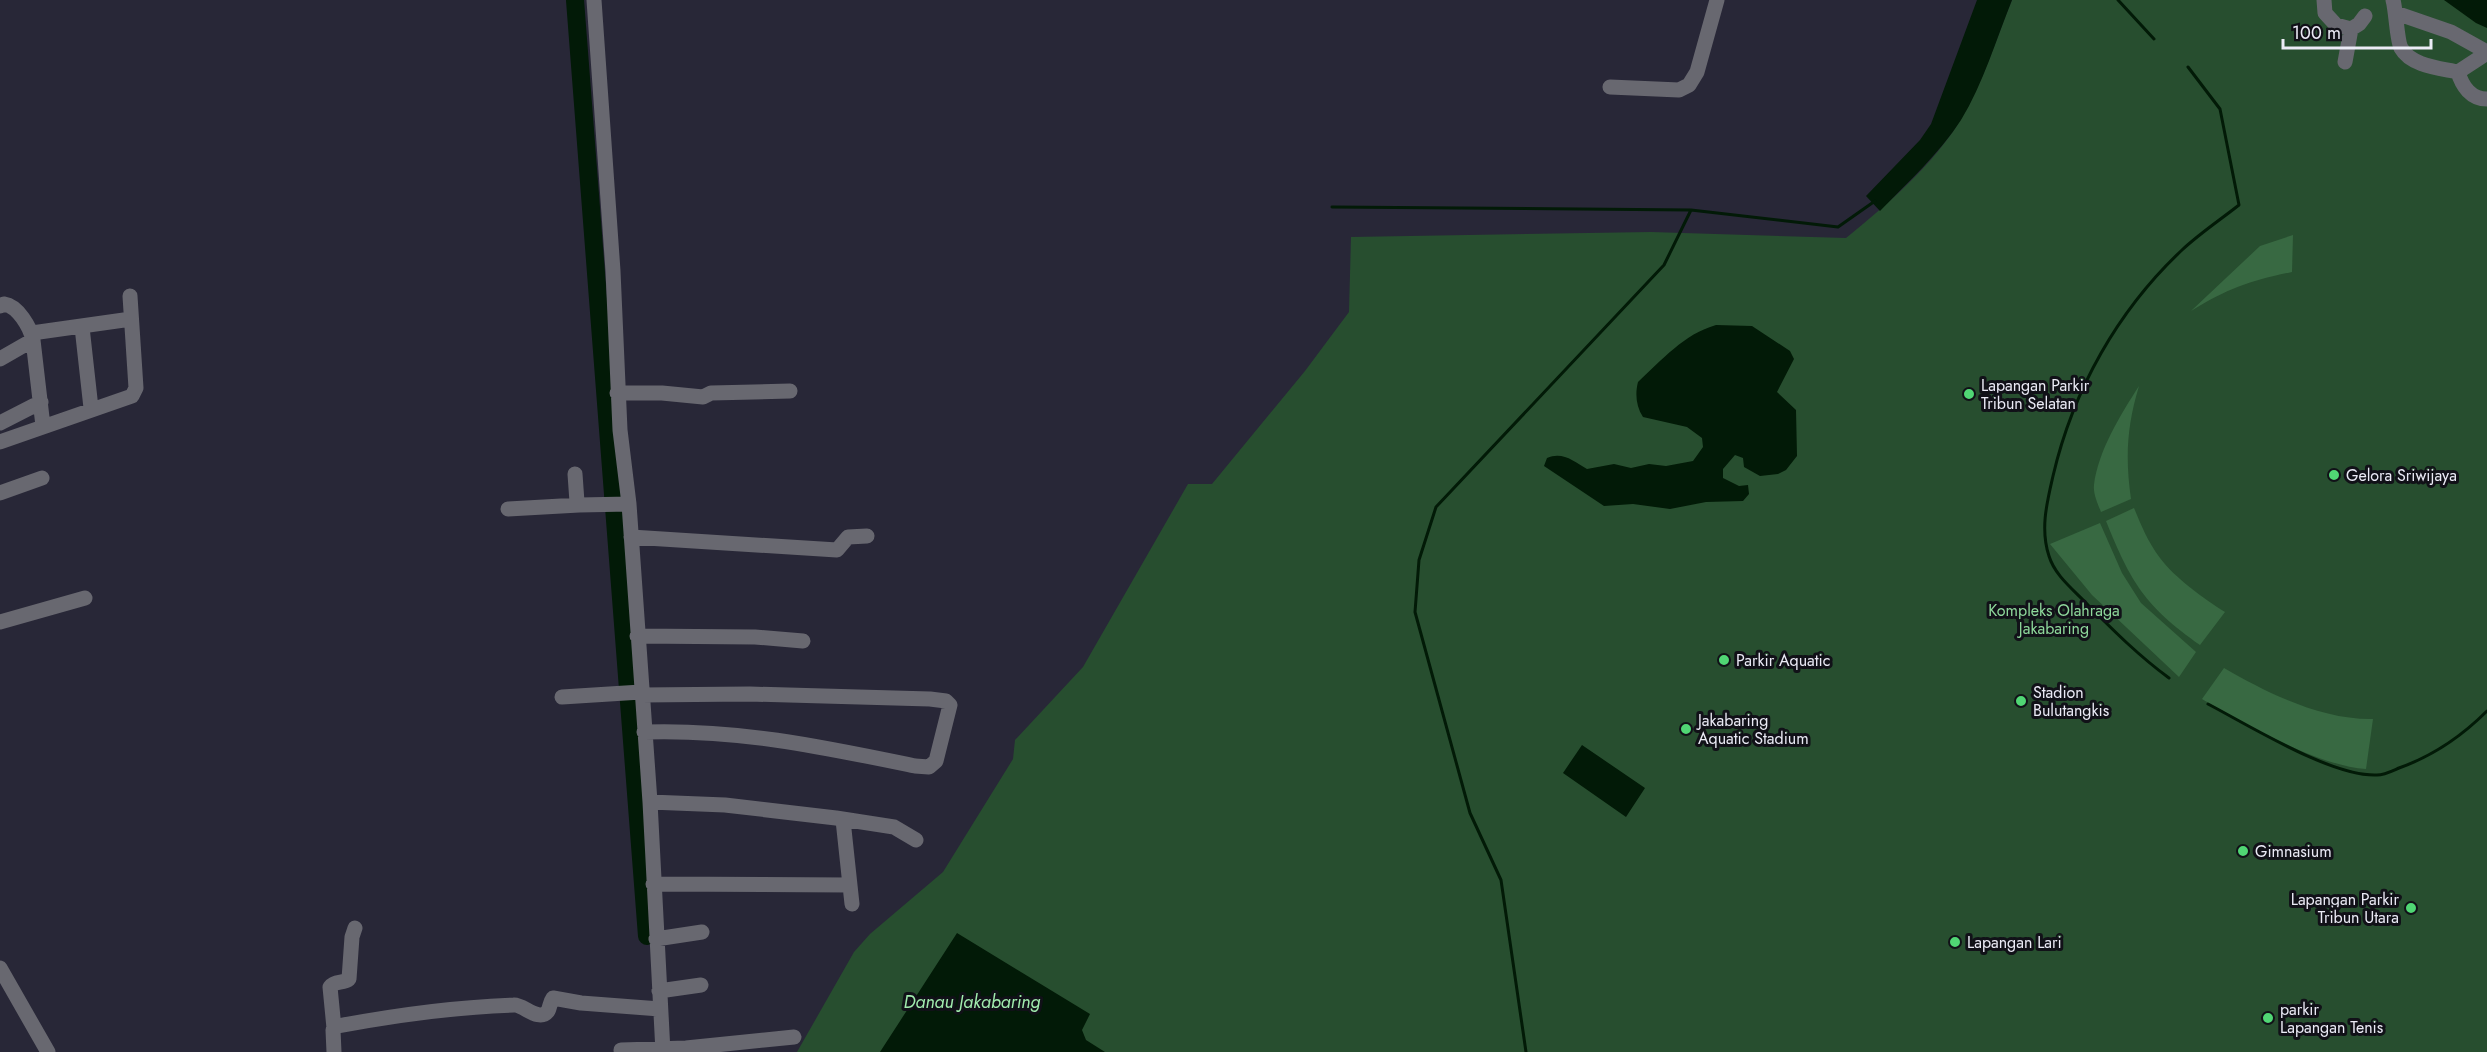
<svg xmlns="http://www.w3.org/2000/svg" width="2487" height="1052" font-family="Jost,sans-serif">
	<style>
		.green { fill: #274e2f }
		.forest { fill: #386942 }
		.water { fill: #021a07 }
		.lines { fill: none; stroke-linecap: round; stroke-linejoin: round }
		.stream { stroke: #021a07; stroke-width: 3 }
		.river { stroke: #021a07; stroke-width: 18 }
		.minor { stroke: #686870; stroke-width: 15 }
		.poi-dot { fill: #50d674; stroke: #111118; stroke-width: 2 }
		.labels { text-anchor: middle; stroke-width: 6; stroke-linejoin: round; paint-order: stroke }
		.poi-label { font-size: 16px; fill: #ebebf6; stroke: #111118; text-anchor: start }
		.park-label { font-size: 16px; fill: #8ed89b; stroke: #111118 }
		.water-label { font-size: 18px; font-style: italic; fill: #a1ecae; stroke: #111118 }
	</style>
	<rect width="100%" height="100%" fill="#282737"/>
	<path class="green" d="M 2012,0 L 2487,0 L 2487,1052 L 797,1052 L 854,952 L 870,934 L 943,872 L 1013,759 L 1015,740 L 1083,667 L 1188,484 L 1212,484 L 1305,371 L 1349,312 L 1351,237 L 1651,232 L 1846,238 C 1887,205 1934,164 1961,119 C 1983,83 1996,39 2012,0 Z"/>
	<path class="forest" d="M 2293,235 L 2292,272 C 2249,281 2229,288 2191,311 L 2260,246 Z
		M 2139,386 C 2127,426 2125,457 2131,499 L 2101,512 C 2098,504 2093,494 2094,485 C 2098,451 2121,414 2139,386 Z
		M 2134,508 C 2141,525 2148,542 2160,558 C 2174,577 2204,599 2225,612 L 2200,645 C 2145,606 2131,583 2106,521 Z
		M 2100,523 L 2122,573 L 2141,603 L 2196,652 L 2179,677 L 2092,595 L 2050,544 Z
		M 2224,668 C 2267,693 2322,720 2373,719 L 2366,769 C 2318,766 2244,724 2202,699 Z"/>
	<path class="water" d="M 1977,0 L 2012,0 C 1996,40 1983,84 1961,120 C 1939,154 1908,182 1880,211 L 1866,196 L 1920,140 L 1931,124 Z
		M 2444,0 L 2487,0 L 2487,28 L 2476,23 Z
		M 1716,325 L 1752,326 L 1790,351 L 1794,359 L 1777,392 L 1796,410 L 1797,456 L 1786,470 L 1778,474 L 1760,476 L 1744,467 L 1743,458 L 1735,455 L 1723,469 L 1723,478 L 1739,486 L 1748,485 L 1749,494 L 1743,501 L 1706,502 L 1670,509 L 1633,504 L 1604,506 L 1544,466 L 1547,458 C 1562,451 1574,461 1587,469 L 1614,464 L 1631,468 L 1649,464 L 1666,466 L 1693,461 L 1703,447 L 1702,438 L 1687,427 L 1643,417 C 1636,406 1635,394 1638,382 C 1662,360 1684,334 1716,325 Z
		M 1582,745 L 1645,788 L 1626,817 L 1563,773 Z
		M 957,933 L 1090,1014 L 1082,1030 L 1086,1040 L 1105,1052 L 880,1052 Z"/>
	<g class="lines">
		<path class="stream" d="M 2118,0 L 2154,39
			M 1332,207 L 1691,210 L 1838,227 L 1875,201
			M 2169,678 C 2139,656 2114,631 2088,605 C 2074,590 2055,576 2049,556 C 2040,529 2047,502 2053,476 C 2073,390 2118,310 2182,250 C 2199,234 2220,220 2239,205 L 2220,109 L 2188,67
			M 2208,704 C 2250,726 2332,777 2377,775 C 2384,775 2392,771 2399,768 C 2433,756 2461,737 2487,711
			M 1526,1052 L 1501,880 L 1470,813 L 1415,612 L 1419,560 L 1436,507 L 1664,265 L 1691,210"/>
		<path class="river" d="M 575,0 L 647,936"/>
		<path class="minor" d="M 594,0 L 613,271 L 620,430 L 629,504 L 650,802 L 663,1052
			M 2324,0 L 2325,13 L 2336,25 L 2351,29 L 2359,24 L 2365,16
			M 2393,0 C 2396,10 2397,41 2401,48 C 2411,66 2440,68 2458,72 L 2487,53
			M 2396,13 L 2451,32 L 2487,52
			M 2345,62 L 2351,29
			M 2458,72 C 2462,86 2471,99 2487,99
			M 1610,87 L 1679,90 L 1689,85 L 1697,72 L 1717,0
			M 0,306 L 4,304 C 18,306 30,327 33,340 L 0,359
			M 82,327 L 91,408
			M 32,333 L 131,319
			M 33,340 L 43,426
			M 617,393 L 662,393 L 703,397 L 711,393 L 790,391
			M 0,423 L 41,402
			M 0,442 L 132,396 L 136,388 L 130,296
			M 575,474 L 577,502 L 579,505 L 629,504
			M 0,493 L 42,478
			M 508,509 L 579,505
			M 631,537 L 837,550 L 848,537 L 867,536
			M 0,622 L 85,598
			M 637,636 L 755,637 L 803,641
			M 641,695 L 750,694 L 930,699 L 946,701 L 950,705 L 936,761 L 929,767 L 915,766 C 823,747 739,729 644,732
			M 562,697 L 641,692
			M 650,802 L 725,805 L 836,818 L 894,827 L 916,840
			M 843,820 L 852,904
			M 653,884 L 850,885
			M 656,939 L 702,932
			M 0,968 L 48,1052
			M 659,991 L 701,985
			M 334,1028 L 330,987 C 335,980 343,984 349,979 L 352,937 L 355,928
			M 621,1050 L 686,1048 L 794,1037
			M 334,1052 L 333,1030 L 338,1026 C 396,1015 456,1007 514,1005 C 523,1004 539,1023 548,1011 C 550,1007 550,1002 553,998 L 581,1003 L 660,1009"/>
	</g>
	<g class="poi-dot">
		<circle cx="1969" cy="394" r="6"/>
		<circle cx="2334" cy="475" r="6"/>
		<circle cx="1724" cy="660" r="6"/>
		<circle cx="2021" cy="701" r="6"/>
		<circle cx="1686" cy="729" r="6"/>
		<circle cx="2243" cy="851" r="6"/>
		<circle cx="2411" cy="908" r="6"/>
		<circle cx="1955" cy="942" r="6"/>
		<circle cx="2268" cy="1018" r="6"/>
	</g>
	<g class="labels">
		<g class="poi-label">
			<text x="1981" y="391">Lapangan Parkir<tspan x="1981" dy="18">Tribun Selatan</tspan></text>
			<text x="2346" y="481">Gelora Sriwijaya</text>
			<text x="1736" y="666">Parkir Aquatic</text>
			<text x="2033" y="698">Stadion<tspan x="2033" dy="18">Bulutangkis</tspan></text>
			<text x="1698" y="726">Jakabaring<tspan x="1698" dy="18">Aquatic Stadium</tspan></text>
			<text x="2255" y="857">Gimnasium</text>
			<text x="2399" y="905" text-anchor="end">Lapangan Parkir<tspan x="2399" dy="18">Tribun Utara</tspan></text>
			<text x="1967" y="948">Lapangan Lari</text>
			<text x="2280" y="1015">parkir<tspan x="2280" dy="18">Lapangan Tenis</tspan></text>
		</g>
		<g class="park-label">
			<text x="2054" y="616">Kompleks Olahraga<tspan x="2054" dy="18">Jakabaring</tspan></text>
		</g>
		<g class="water-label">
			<text x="972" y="1008">Danau Jakabaring</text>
		</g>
	</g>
	<path d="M2283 39v9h148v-9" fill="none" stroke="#ebebf6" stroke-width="3"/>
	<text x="2292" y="39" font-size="18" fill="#ebebf6" stroke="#111118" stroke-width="4.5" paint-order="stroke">100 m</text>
</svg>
